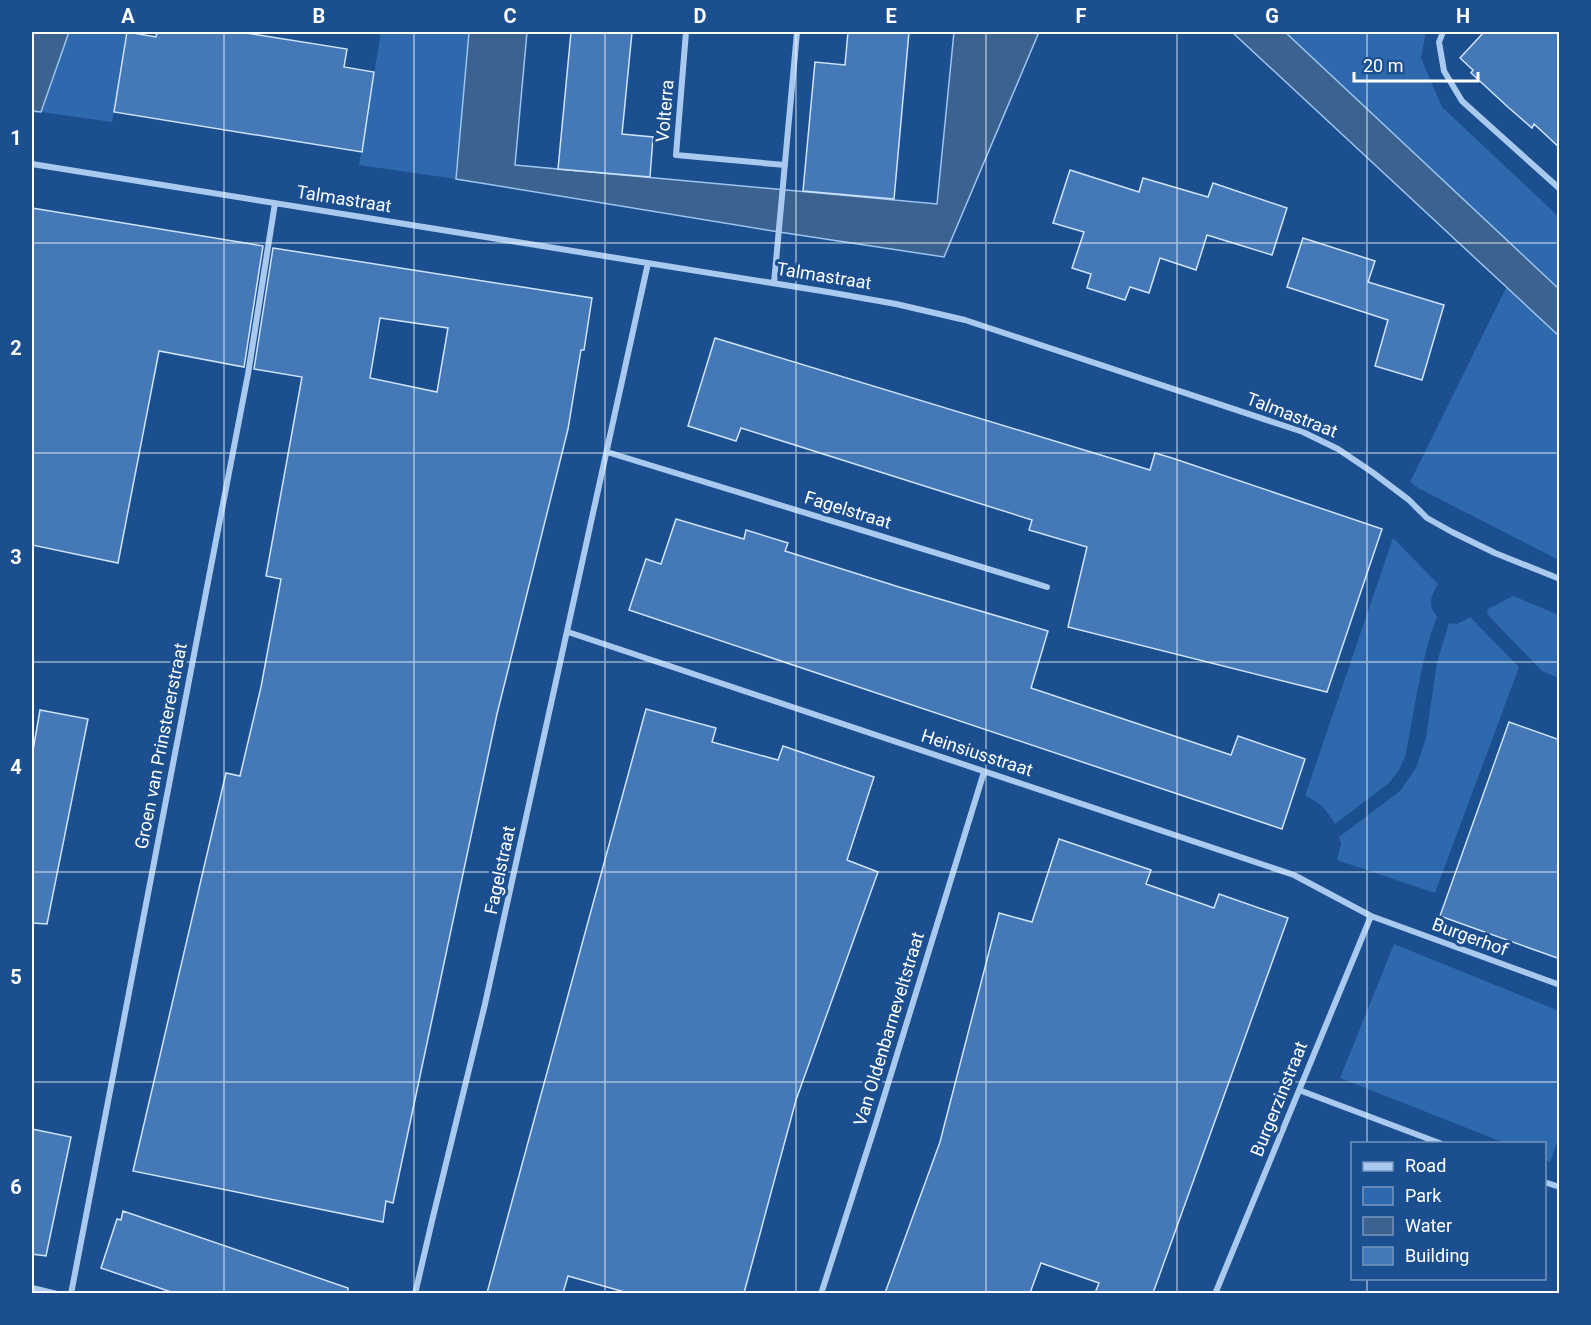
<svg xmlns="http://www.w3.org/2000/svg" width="1591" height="1325" font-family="Roboto,sans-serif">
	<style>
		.green { fill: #2e69ad }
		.water { fill: #3c6290; stroke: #9cc4f0; stroke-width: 1.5 }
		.building { fill: #4478b7; stroke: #cfe3fa; stroke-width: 1.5; fill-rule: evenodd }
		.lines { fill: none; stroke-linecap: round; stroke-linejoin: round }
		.street { stroke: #a9c9ee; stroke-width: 6 }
		.grid { fill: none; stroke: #fff; stroke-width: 1.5; stroke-opacity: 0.55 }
		.labels { text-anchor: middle; stroke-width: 6; stroke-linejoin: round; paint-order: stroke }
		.street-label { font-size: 18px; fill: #fff; stroke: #1b4f8f }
		.neatline { fill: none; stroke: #fff; stroke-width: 2 }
		.grid-label { font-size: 20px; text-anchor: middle; font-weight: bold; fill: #fff }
	</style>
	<rect width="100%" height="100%" fill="#1b4f8f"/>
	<path class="green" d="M 69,32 L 127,32 L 112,122 L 41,112 Z
		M 381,32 L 469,32 L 456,179 L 359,165 Z
		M 1285,32 L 1426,32 L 1421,58 L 1442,107 L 1559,217 L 1559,289 Z
		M 1507,286 L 1559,336 L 1559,560 L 1418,488 L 1410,482 Z
		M 1393,538 L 1438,584 C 1431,595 1427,606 1437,616 C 1420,661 1415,710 1405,757 L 1399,770 L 1389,783 L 1335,824 C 1326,809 1321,803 1305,796 Z
		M 1513,596 L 1559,615 L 1559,678 L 1542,671 L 1487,614 L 1488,609 Z
		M 1470,617 L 1519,667 L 1435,893 L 1337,860 L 1341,844 L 1339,837 L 1400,791 L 1416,768 L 1426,738 L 1437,662 L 1449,623 L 1457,624 Z
		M 1394,944 L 1559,1011 L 1559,1138 L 1550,1162 L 1545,1159 L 1544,1144 L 1505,1143 L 1340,1078 Z"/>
	<path class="water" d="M 32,32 L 69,32 L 41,112 L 32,111 Z
		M 469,32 L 527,32 L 515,165 L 937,204 L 954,32 L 1039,32 L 944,257 L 779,232 L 456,179 Z
		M 1232,32 L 1285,32 L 1559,289 L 1559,336 Z"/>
	<path class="building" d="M 127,32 L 156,37 L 157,32 L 240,32 L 347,49 L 344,67 L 374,72 L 362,152 L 114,112 Z
		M 571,32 L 632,32 L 622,134 L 653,137 L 650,177 L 558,169 Z
		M 848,32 L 909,32 L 894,199 L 803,191 L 815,62 L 845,65 Z
		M 1484,32 L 1560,32 L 1560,148 L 1534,124 L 1532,128 L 1509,108 L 1471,73 L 1473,70 L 1460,58 Z
		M 1070,170 L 1139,192 L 1143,178 L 1208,197 L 1213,183 L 1287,208 L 1272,255 L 1207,235 L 1196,270 L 1160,258 L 1149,293 L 1130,287 L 1125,300 L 1087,288 L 1091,274 L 1072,268 L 1084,232 L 1053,223 Z
		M 32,208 L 263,246 L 244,367 L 159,351 L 118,563 L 32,545 Z
		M 1303,238 L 1375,261 L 1368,282 L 1444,305 L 1422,380 L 1375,366 L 1388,320 L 1287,287 Z
		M 273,248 L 592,298 L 584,350 L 581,350 L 568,429 L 497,714 L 393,1203 L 386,1201 L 383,1222 L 133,1171 L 226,773 L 240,776 L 261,687 L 281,579 L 266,576 L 302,377 L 254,369 ZM 380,318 L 448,328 L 437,392 L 370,378 Z
		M 715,338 L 1150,470 L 1155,453 L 1172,458 L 1382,529 L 1327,692 L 1068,627 L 1087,547 L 1029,530 L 1032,520 L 741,428 L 736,441 L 688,426 Z
		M 676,519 L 744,539 L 746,530 L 788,543 L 785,551 L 899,587 L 1048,631 L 1031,688 L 1231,755 L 1238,736 L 1305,759 L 1282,829 L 629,610 L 646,559 L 661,564 Z
		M 646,709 L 716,728 L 712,742 L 778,760 L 783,746 L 874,777 L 847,860 L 878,872 L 796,1100 L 744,1293 L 628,1293 L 568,1276 L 563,1293 L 487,1293 Z
		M 40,710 L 88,719 L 47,924 L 32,923 L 32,756 Z
		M 1509,722 L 1560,740 L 1560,959 L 1440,916 Z
		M 1059,839 L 1151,870 L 1146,884 L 1214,908 L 1219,894 L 1288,918 L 1153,1293 L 1095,1293 L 1099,1283 L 1041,1263 L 1030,1293 L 885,1293 L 940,1142 L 999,913 L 1032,922 Z
		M 32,1129 L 71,1137 L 46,1256 L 32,1254 Z
		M 123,1211 L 348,1288 L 348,1293 L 174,1293 L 101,1268 L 117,1219 L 121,1220 Z"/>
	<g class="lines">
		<path class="street" d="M 686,32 L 676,155 L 785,165
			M 1443,32 L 1439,42 L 1444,71 L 1462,101 L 1560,189
			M 32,164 L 828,292 L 896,304 L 965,320 L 1303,432 L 1338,449 L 1372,472 L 1409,500 L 1427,518 L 1452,532 L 1495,553 L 1560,579
			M 774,283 L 797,32
			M 607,452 L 1047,587
			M 568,632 L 1294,875 L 1371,916 L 1560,985
			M 1299,1090 L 1442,1144
			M 1544,1182 L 1560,1187
			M 32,1288 L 57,1294
			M 71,1294 L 248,374 L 275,203
			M 415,1294 L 432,1221 L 485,1004 L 648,263
			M 821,1294 L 875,1126 L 984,772
			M 1215,1294 L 1371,916"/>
	</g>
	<path class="grid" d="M 224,32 L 224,1294M 414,32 L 414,1294M 605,32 L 605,1294M 796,32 L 796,1294M 986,32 L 986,1294M 1177,32 L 1177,1294M 1367,32 L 1367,1144M 32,243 L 1560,243M 32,453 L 1560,453M 32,662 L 1560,662M 32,872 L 1560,872M 32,1082 L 1560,1082M 1367,1278 L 1367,1294"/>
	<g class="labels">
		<g class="street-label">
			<text transform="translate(665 111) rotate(-85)" y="6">Volterra</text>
			<text transform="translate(344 199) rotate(9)" y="6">Talmastraat</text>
			<text transform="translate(824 276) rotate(9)" y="6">Talmastraat</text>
			<text transform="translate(1292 415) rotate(21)" y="6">Talmastraat</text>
			<text transform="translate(848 510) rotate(17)" y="6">Fagelstraat</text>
			<text transform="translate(161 746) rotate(-79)" y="6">Groen van Prinstererstraat</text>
			<text transform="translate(977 753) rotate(18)" y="6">Heinsiusstraat</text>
			<text transform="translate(500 870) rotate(-78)" y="6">Fagelstraat</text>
			<text transform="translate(1470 937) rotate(20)" y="6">Burgerhof</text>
			<text transform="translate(889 1029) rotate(-73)" y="6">Van Oldenbarneveltstraat</text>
			<text transform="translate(1279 1099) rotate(-68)" y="6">Burgerzinstraat</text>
		</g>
	</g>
	<rect width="1591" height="1325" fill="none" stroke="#1b4f8f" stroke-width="66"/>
	<rect x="1351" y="1142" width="195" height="138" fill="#1b4f8f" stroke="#7695bc" stroke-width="1.5"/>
	<rect x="1363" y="1162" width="30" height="9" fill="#a9c9ee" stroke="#7695bc" stroke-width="1.5"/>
	<text x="1405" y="1172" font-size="18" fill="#ffffff">Road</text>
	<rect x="1363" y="1187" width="30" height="18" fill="#2e69ad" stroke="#7695bc" stroke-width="1.5"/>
	<text x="1405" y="1202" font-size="18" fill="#ffffff">Park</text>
	<rect x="1363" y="1217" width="30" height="18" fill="#3c6290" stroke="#7695bc" stroke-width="1.5"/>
	<text x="1405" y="1232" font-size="18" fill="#ffffff">Water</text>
	<rect x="1363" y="1247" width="30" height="18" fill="#4478b7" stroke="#7695bc" stroke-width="1.5"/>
	<text x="1405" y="1262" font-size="18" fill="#ffffff">Building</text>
	<path d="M1354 72v9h124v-9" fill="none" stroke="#ffffff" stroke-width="3"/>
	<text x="1363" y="72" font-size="18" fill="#ffffff" stroke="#1b4f8f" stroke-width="4.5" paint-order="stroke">20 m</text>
	<rect x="33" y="33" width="1525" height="1259" class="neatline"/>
	<g class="grid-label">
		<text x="128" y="23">A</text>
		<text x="319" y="23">B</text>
		<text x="510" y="23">C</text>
		<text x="700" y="23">D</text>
		<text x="891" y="23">E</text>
		<text x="1081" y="23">F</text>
		<text x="1272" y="23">G</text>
		<text x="1463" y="23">H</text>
		<text x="16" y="145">1</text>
		<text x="16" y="355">2</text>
		<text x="16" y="564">3</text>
		<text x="16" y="774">4</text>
		<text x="16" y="984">5</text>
		<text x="16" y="1194">6</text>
	</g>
</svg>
